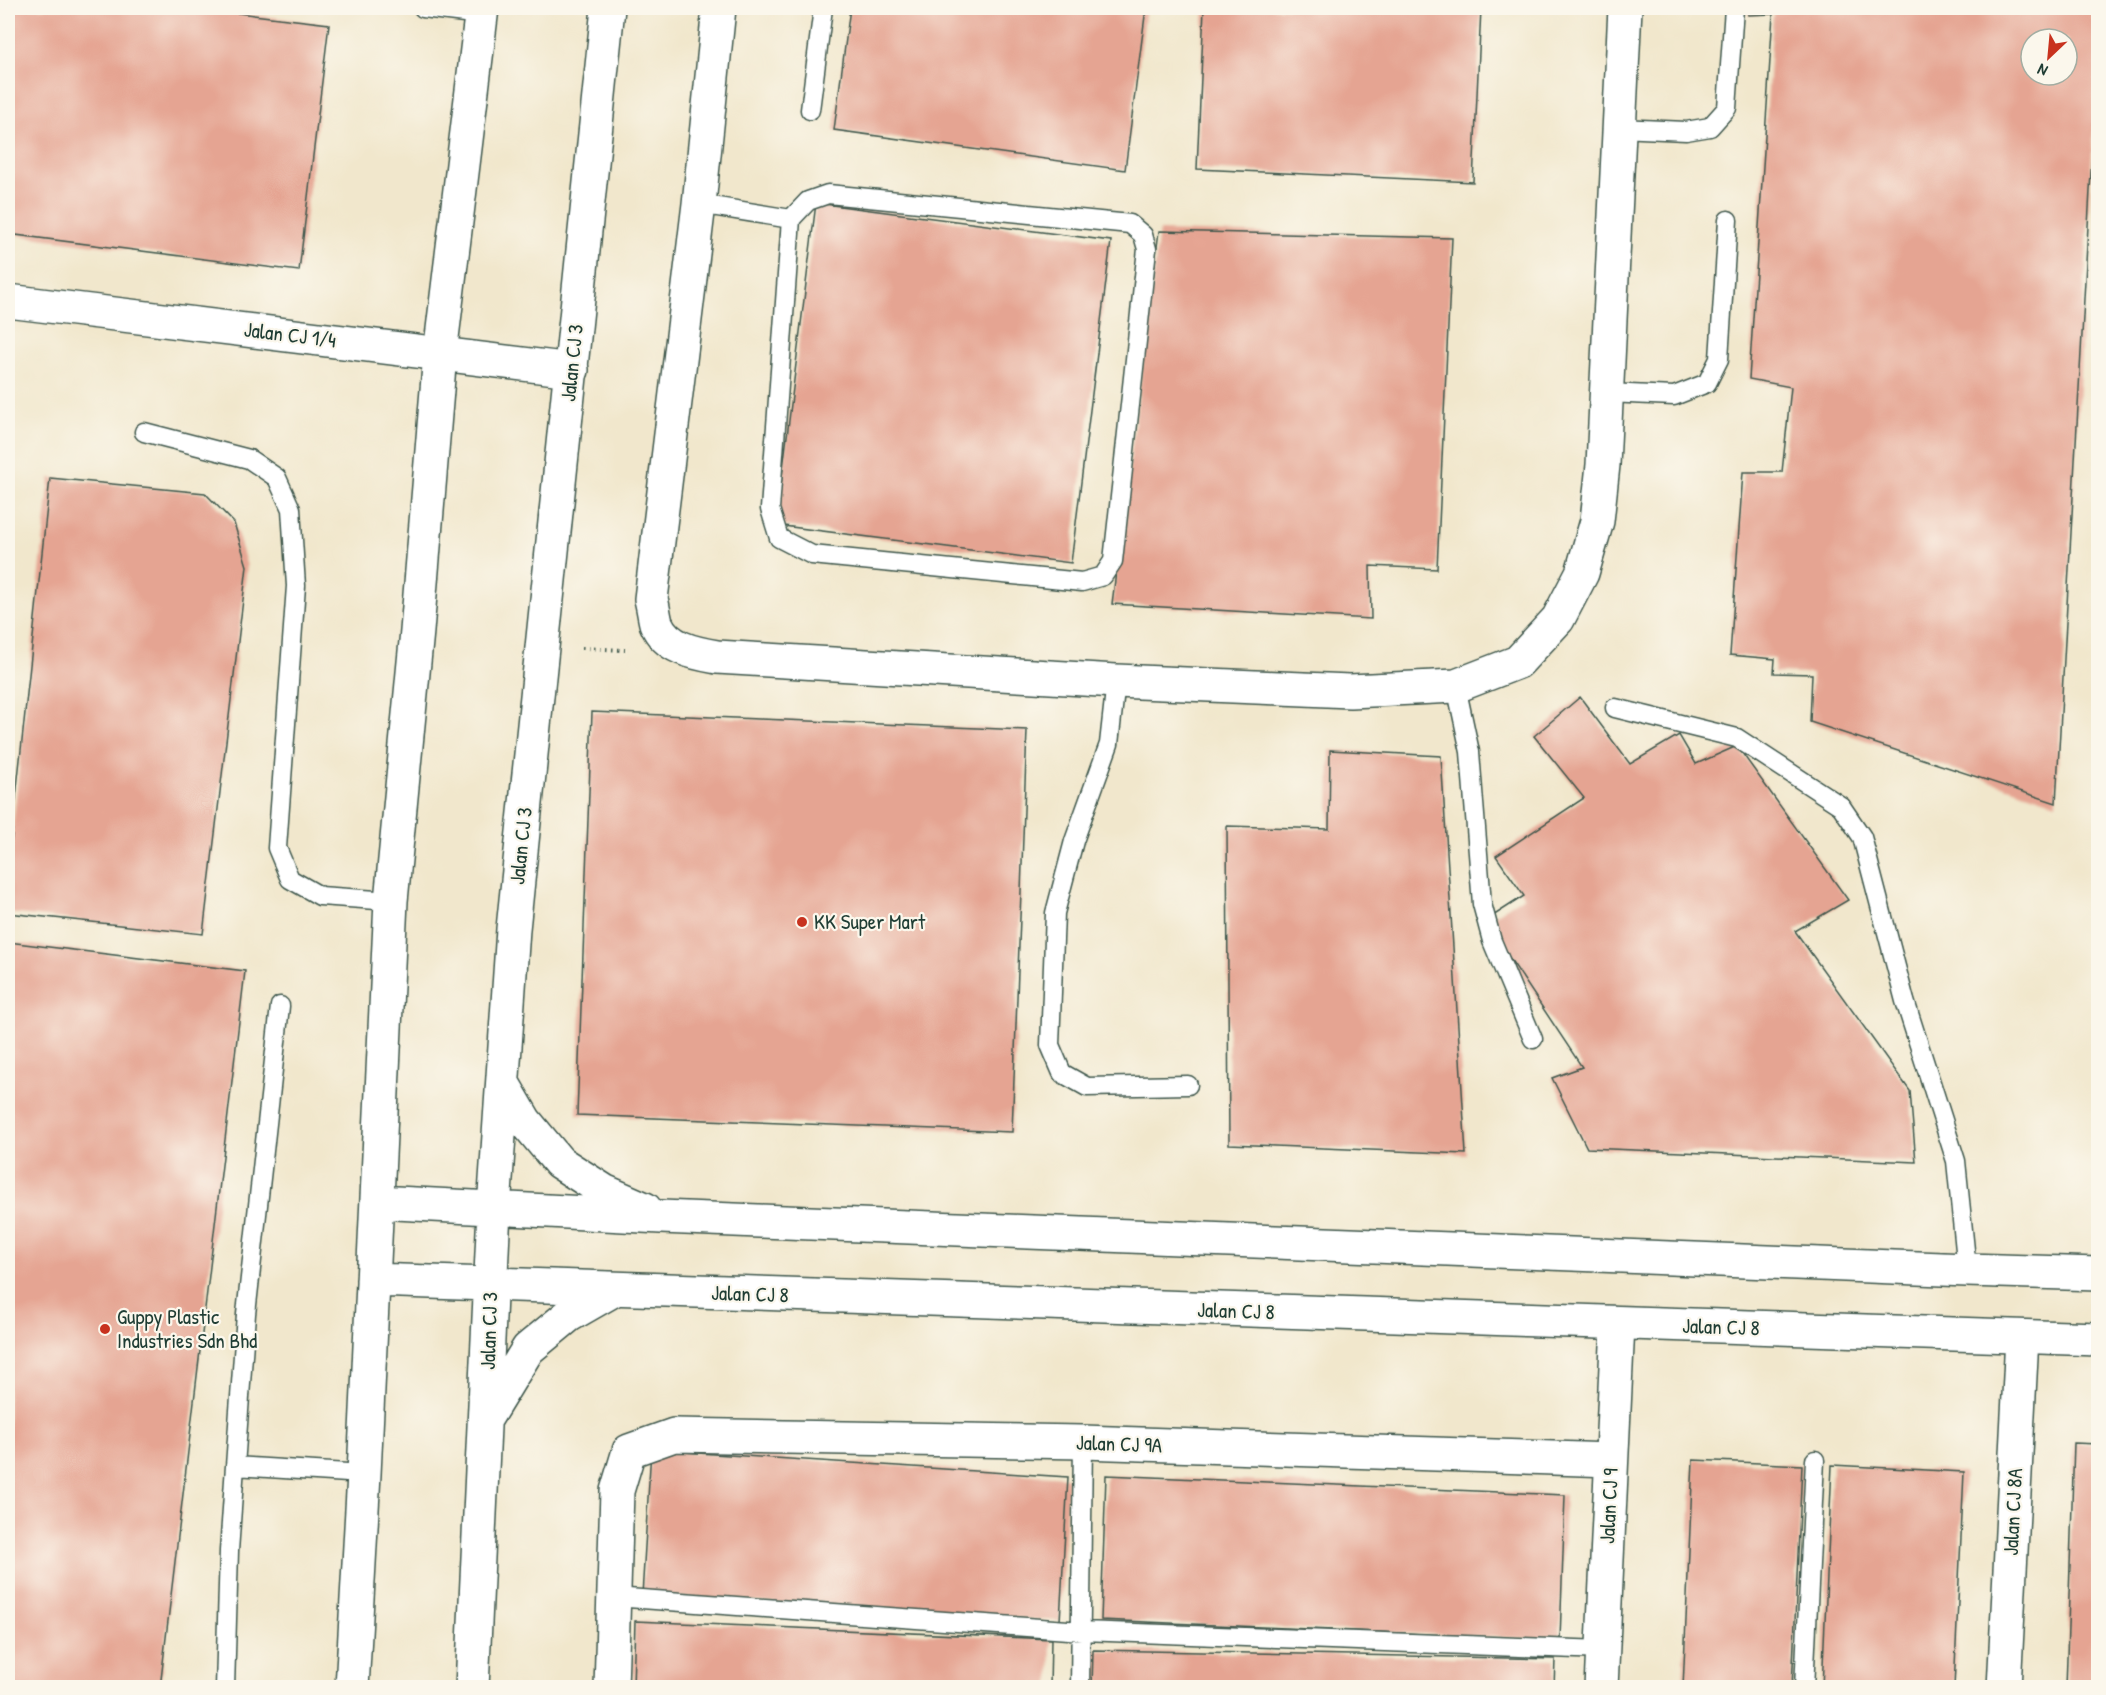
<svg xmlns="http://www.w3.org/2000/svg" width="2106" height="1695" font-family="'Patrick Hand',sans-serif">
	<style>
		.building { fill: #e5a492; fill-rule: evenodd }
		.lines { fill: none; stroke-linecap: round; stroke-linejoin: round }
		.service-casing { stroke: #3e564b; stroke-width: 21 }
		.minor-casing { stroke: #3e564b; stroke-width: 36 }
		.tertiary-casing { stroke: #3e564b; stroke-width: 36 }
		.path { stroke: #3e564b; stroke-width: 4; stroke-dasharray: 1.5 4.5; stroke-linecap: butt }
		.service { stroke: #fff; stroke-width: 18 }
		.minor { stroke: #fff; stroke-width: 33 }
		.tertiary { stroke: #fff; stroke-width: 33 }
		.poi-dot { fill: #c8321e; stroke: #fbf7ec; stroke-width: 2 }
		.labels { text-anchor: middle; stroke-width: 4.5; stroke-linejoin: round; paint-order: stroke }
		.street-label { font-size: 21px; fill: #1f3d34; stroke: #fbf7ec }
		.poi-label { font-size: 21px; fill: #1f3d34; stroke: #fbf7ec; text-anchor: start }
	</style>
	<rect width="100%" height="100%" fill="#fbf7ec"/>
	<filter id="ink" filterUnits="userSpaceOnUse"><feTurbulence type="fractalNoise" baseFrequency=".0167" numOctaves="2"/><feDisplacementMap in="SourceGraphic" scale="12" xChannelSelector="R" yChannelSelector="G"/><feConvolveMatrix kernelMatrix="1 2 1 2 8 2 1 2 1" color-interpolation-filters="sRGB"/></filter>
	<filter id="wash" filterUnits="userSpaceOnUse"><feTurbulence type="fractalNoise" baseFrequency=".008" numOctaves="4" result="noise"/><feDisplacementMap in="SourceGraphic" scale="24" xChannelSelector="R" yChannelSelector="G"/><feGaussianBlur stdDeviation="1.35" result="paint"/><feColorMatrix in="noise" values="0 0 0 0 0 0 0 0 0 0 0 0 0 0 0 0 0 1.4 0 .05"/><feComposite in="paint" operator="in"/></filter>
	<g filter="url(#wash)">
		<rect width="100%" height="100%" fill="#f1e7cc"/>
		<g id="blocks">
			<path class="building" d="M 8,8 L 196,8 L 329,24 L 299,271 L 8,234 Z
				M 850,8 L 1146,8 L 1125,170 L 834,130 Z
				M 1204,8 L 1481,8 L 1473,182 L 1197,169 Z
				M 1748,8 L 2098,8 L 2098,46 L 2056,803 L 1810,722 L 1812,674 L 1774,673 L 1775,659 L 1730,655 L 1743,472 L 1782,472 L 1791,387 L 1749,379 L 1773,14 L 1748,15 ZM 2031,39 L 2067,39 L 2067,75 L 2031,75 Z
				M 816,203 L 1111,241 L 1071,563 L 776,525 Z
				M 1159,231 L 1452,238 L 1437,569 L 1370,566 L 1371,619 L 1112,604 Z
				M 50,478 L 205,493 L 234,523 L 247,566 L 203,934 L 8,913 L 8,872 Z
				M 1580,697 L 1630,764 L 1679,735 L 1696,764 L 1737,746 L 1848,900 L 1795,931 L 1910,1091 L 1916,1162 L 1587,1148 L 1552,1078 L 1582,1067 L 1485,921 L 1524,896 L 1496,856 L 1584,798 L 1534,736 Z
				M 592,712 L 1027,730 L 1012,1132 L 577,1115 Z
				M 1330,750 L 1441,756 L 1466,1154 L 1229,1144 L 1227,826 L 1329,829 Z
				M 8,942 L 245,971 L 160,1688 L 8,1688 Z
				M 2074,1443 L 2098,1444 L 2098,1688 L 2066,1688 Z
				M 651,1450 L 1068,1477 L 1060,1621 L 642,1595 Z
				M 1693,1460 L 1802,1465 L 1792,1688 L 1683,1688 Z
				M 1832,1465 L 1964,1472 L 1954,1688 L 1822,1688 Z
				M 1106,1475 L 1565,1495 L 1560,1640 L 1101,1620 Z
				M 635,1621 L 1051,1639 L 1050,1688 L 633,1688 Z
				M 1093,1650 L 1555,1659 L 1554,1688 L 1092,1688 Z"/>
		</g>
	</g>
	<g filter="url(#ink)">
		<use href="#blocks" fill-opacity="0" stroke="#3e564b" stroke-width="1.5"/>
		<g class="lines">
			<g class="service-casing">
				<path id="service" d="M 423,8 L 481,15
					M 810,110 L 823,8
					M 1619,128 L 1686,131 L 1710,127 L 1727,108 L 1734,8
					M 699,204 L 791,219 L 808,201 L 828,194 L 1130,224 L 1143,235 L 1147,249 L 1113,561 L 1103,576 L 1082,582 L 812,555 L 779,538 L 770,509 L 791,219
					M 1607,393 L 1674,396 L 1707,383 L 1719,359 L 1728,220
					M 144,432 L 249,459 L 277,478 L 291,509 L 296,586 L 277,848 L 290,879 L 320,896 L 391,901
					M 1116,681 L 1109,744 L 1074,841 L 1055,913 L 1050,1045 L 1062,1073 L 1087,1087 L 1188,1085
					M 1456,686 L 1470,752 L 1482,904 L 1492,941 L 1533,1039
					M 1615,708 L 1737,738 L 1841,806 L 1862,837 L 1905,1001 L 1956,1161 L 1967,1270
					M 280,1006 L 246,1314 L 235,1466 L 364,1474
					M 614,1597 L 1082,1631 L 1603,1650
					M 225,1688 L 229,1551 L 235,1466
					M 1080,1688 L 1083,1442
					M 1804,1688 L 1815,1460"/>
			</g>
			<g class="minor-casing">
				<path id="minor" d="M 719,8 L 699,204 L 651,599 C 653,606 654,615 656,623 C 666,648 694,653 717,657 L 1116,681 L 1350,691 L 1456,686 L 1518,662 L 1558,619 L 1582,573 L 1597,521 L 1603,465 L 1625,8
					M 8,301 L 572,370
					M 611,1688 L 617,1491 L 629,1451 L 674,1435 L 1083,1442 L 1611,1460
					M 1601,1688 L 1618,1324
					M 2004,1688 L 2022,1337"/>
			</g>
			<g class="tertiary-casing">
				<path id="tertiary" d="M 504,1085 L 525,1121 L 559,1162 L 604,1191 L 645,1209
					M 377,1202 L 661,1217 L 1967,1270 L 2098,1274
					M 373,1280 L 2098,1339
					M 487,1416 L 528,1349 L 568,1316 L 615,1289
					M 352,1688 L 364,1474 L 391,901 L 417,631 L 440,354 L 482,8
					M 472,1688 L 494,1209 L 513,929 L 608,8"/>
			</g>
			<path class="path" d="M 582,648 L 625,650"/>
			<use href="#service" class="service"/>
			<use href="#minor" class="minor"/>
			<use href="#tertiary" class="tertiary"/>
		</g>
	</g>
	<g class="poi-dot">
		<circle cx="802" cy="922" r="6"/>
		<circle cx="105" cy="1329" r="6"/>
	</g>
	<g class="labels">
		<g class="street-label">
			<text transform="translate(290 335) rotate(7)" y="7">Jalan CJ 1/4</text>
			<text transform="translate(572 363) rotate(-84)" y="7">Jalan CJ 3</text>
			<text transform="translate(521 846) rotate(-84)" y="7">Jalan CJ 3</text>
			<text transform="translate(750 1294) rotate(2)" y="7">Jalan CJ 8</text>
			<text transform="translate(1236 1311) rotate(2)" y="7">Jalan CJ 8</text>
			<text transform="translate(1721 1327) rotate(2)" y="7">Jalan CJ 8</text>
			<text transform="translate(489 1331) rotate(-88)" y="7">Jalan CJ 3</text>
			<text transform="translate(1119 1444) rotate(2)" y="7">Jalan CJ 9A</text>
			<text transform="translate(1609 1506) rotate(-87)" y="7">Jalan CJ 9</text>
			<text transform="translate(2013 1512) rotate(-87)" y="7">Jalan CJ 8A</text>
		</g>
		<g class="poi-label">
			<text x="814" y="929">KK Super Mart</text>
			<text x="117" y="1324">Guppy Plastic<tspan x="117" dy="24">Industries Sdn Bhd</tspan></text>
		</g>
	</g>
	<rect width="2106" height="1695" fill="none" stroke="#fbf7ec" stroke-width="30"/>
	<g transform="translate(2049 57) rotate(206)"><circle r="28" fill="#fbf7ec" stroke="#a3ada2" stroke-width="1.5"/>
	<path d="M0-4.5L10 22L0 15L-10 22Z" fill="#c8321e"/>
	<text y="-9" font-size="16" font-weight="bold" text-anchor="middle" fill="#1f3d34">N</text>
	</g>
</svg>
